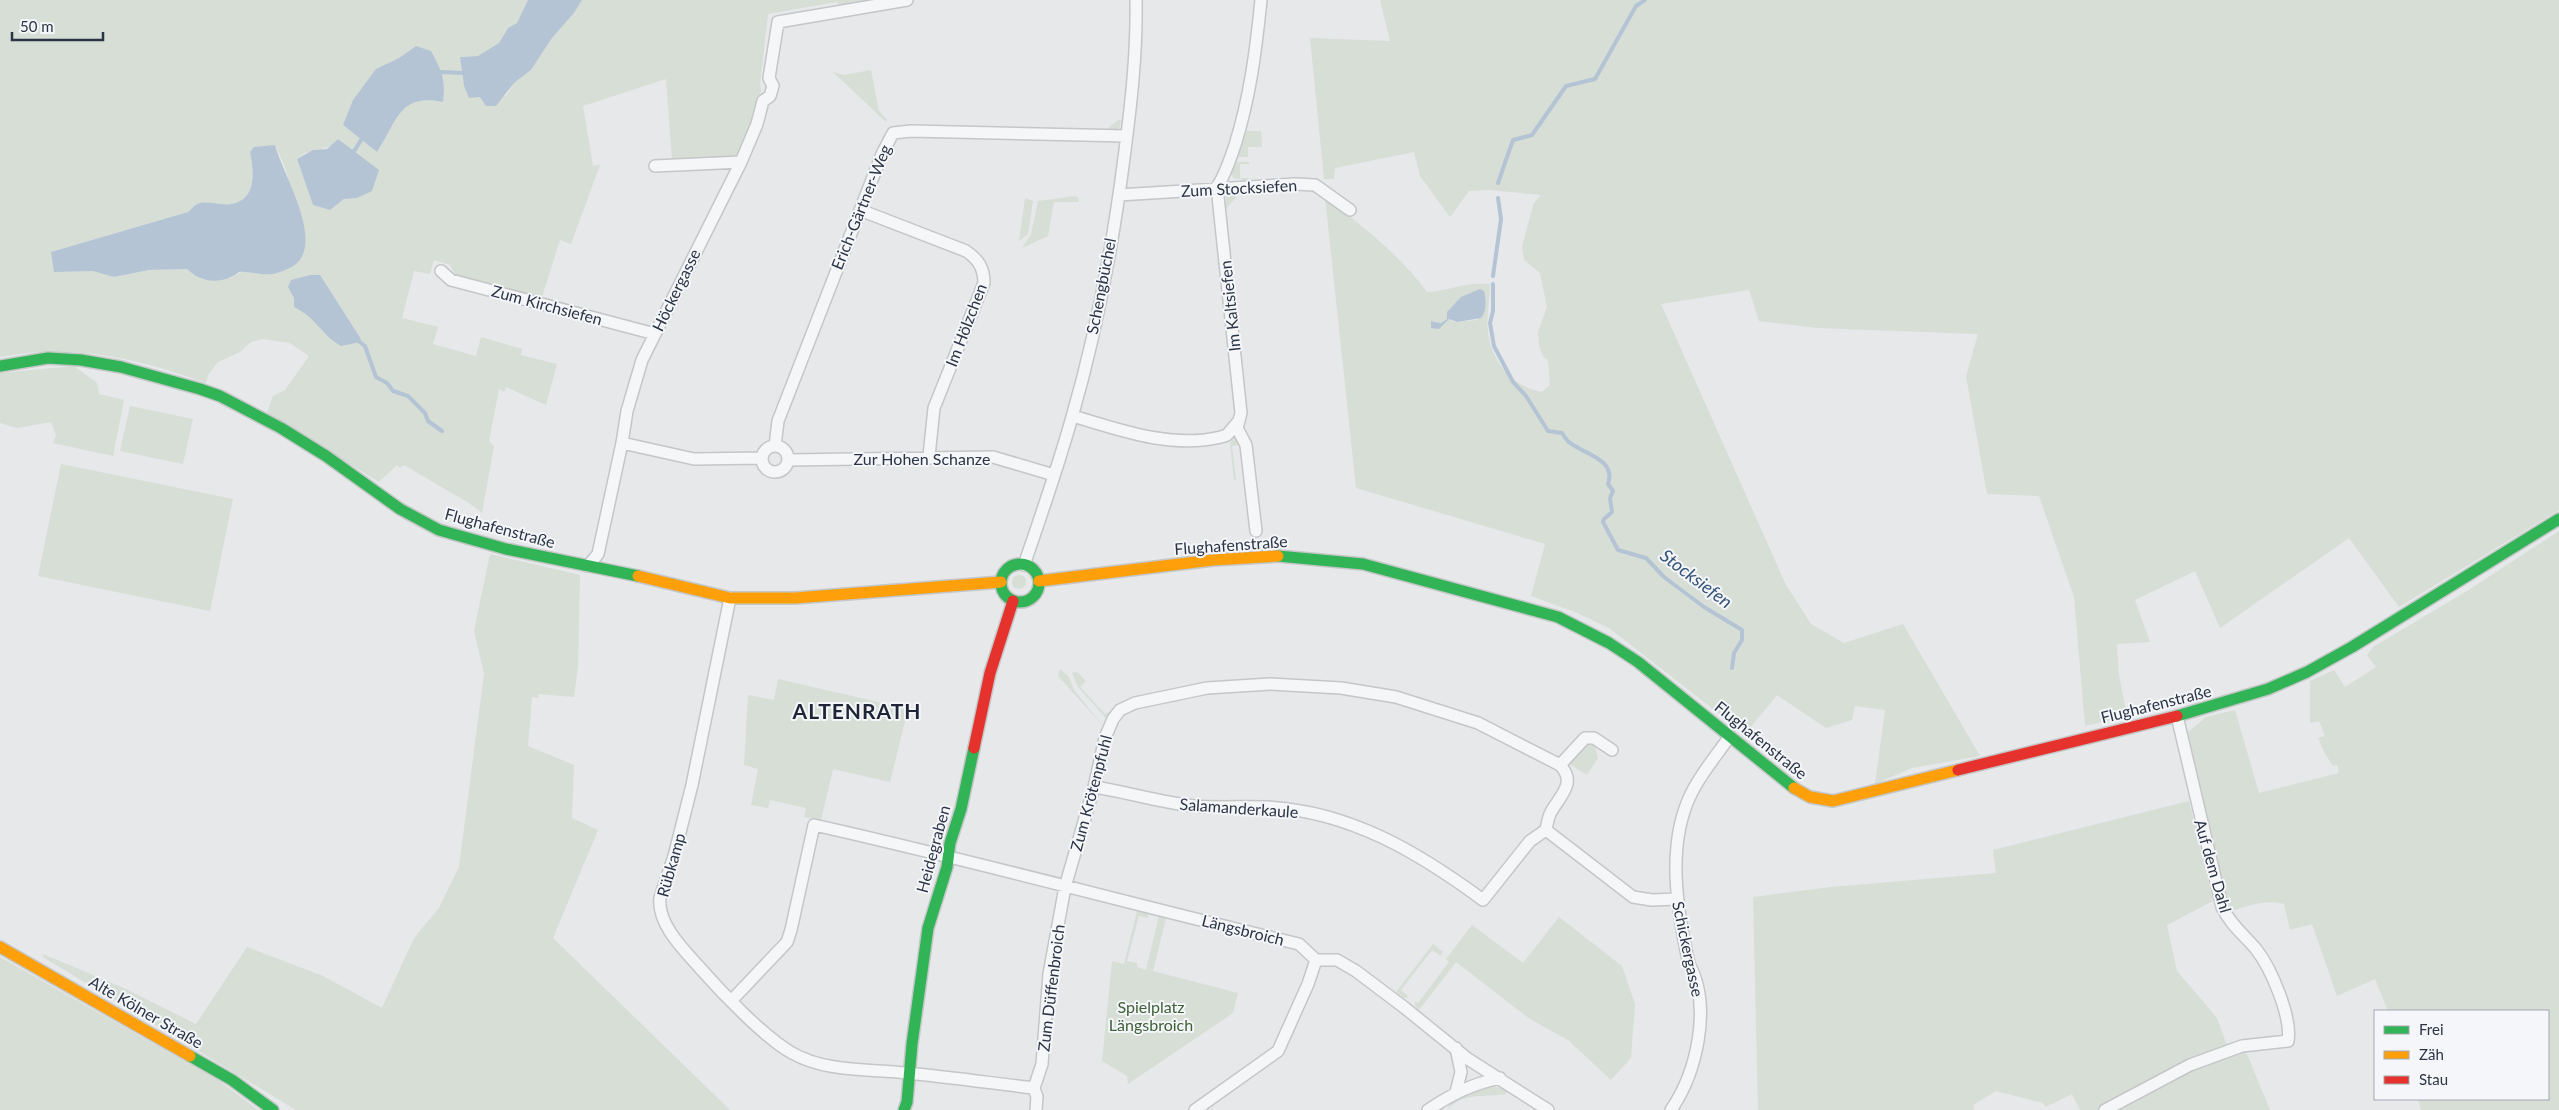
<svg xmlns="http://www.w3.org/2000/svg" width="2559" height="1110" font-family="Lato,sans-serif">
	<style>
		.green { fill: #d6ded6; fill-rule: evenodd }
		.water { fill: #b4c4d5 }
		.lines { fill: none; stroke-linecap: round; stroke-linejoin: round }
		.stream { stroke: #b4c4d5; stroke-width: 4 }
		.street-casing { stroke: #c4c6c8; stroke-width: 14 }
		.fast-casing { stroke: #c4c6c8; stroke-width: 14 }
		.slow-casing { stroke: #c4c6c8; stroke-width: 14 }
		.jam-casing { stroke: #c4c6c8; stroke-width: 14 }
		.street { stroke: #f5f6f7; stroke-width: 11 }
		.fast { stroke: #30b455; stroke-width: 11 }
		.slow { stroke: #ff9f0a; stroke-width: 11 }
		.jam { stroke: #e5322d; stroke-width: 11 }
		.labels { text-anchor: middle; stroke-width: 4; stroke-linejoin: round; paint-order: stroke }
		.street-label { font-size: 16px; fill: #2b3445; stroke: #f4f6f9 }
		.park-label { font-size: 16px; fill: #3f6138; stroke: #f4f6f9 }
		.water-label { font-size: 18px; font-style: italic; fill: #34527a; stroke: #f4f6f9 }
		.district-label { font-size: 21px; font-weight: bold; letter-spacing: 1px; fill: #1d2536; stroke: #f4f6f9 }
	</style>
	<rect width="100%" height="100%" fill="#e6e8ea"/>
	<path class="green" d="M 0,0 L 528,0 L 517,23 L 508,28 L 499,43 L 478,56 L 460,57 L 464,86 L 506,96 L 514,83 L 531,70 L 552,38 L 574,13 L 582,0 L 869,0 L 849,3 L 844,8 L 837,2 L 768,14 L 760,84 L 761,91 L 740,156 L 672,160 L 666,79 L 583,106 L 593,166 L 600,165 L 571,244 L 560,240 L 541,300 L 457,278 L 450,265 L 434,260 L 430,274 L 414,271 L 402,318 L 438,327 L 433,344 L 476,356 L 481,337 L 522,349 L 521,355 L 557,364 L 546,405 L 506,387 L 504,392 L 499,389 L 489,441 L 494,446 L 482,513 L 469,503 L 404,465 L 400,468 L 397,465 L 379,482 L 267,413 L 273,396 L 285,390 L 309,356 L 290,343 L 263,339 L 251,342 L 240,352 L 218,362 L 208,375 L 206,383 C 139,358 70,343 0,357 ZM 416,46 C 438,68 448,69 443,102 C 398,93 397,123 377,152 L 343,125 L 376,69 L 399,58 ZM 275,145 L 284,165 L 305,230 L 268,275 C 254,271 243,268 231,278 L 193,275 L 187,269 L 149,270 L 114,277 L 51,252 L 188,212 C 190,210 194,206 197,204 C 207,201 221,206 232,204 C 257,199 254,171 250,152 ZM 332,146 L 357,198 L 344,199 L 330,210 L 313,205 L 297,159 L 305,153 ZM 310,275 L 323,280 L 361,339 L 325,334 L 310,315 L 294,307 L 299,278 Z
		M 1380,0 L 2559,0 L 2559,510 L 2399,607 L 2349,538 L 2220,628 L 2195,571 L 2135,600 L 2150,642 L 2117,644 L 2119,675 L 2127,716 L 2085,726 L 2074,597 L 2039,496 L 1987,494 L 1966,376 L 1978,334 L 1817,328 L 1759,321 L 1749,290 L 1661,304 L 1786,585 L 1811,624 L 1844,643 L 1903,624 L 1980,756 L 1912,768 L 1875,784 L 1885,710 L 1855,706 L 1852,720 L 1826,728 L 1777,695 L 1745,734 L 1609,628 L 1575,612 L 1531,596 L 1545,544 L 1356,488 L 1325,197 C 1363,227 1398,253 1427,292 C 1449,291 1468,281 1490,284 C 1490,302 1485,321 1489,338 C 1494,365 1516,388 1542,392 L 1550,385 L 1548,360 L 1544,358 L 1539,347 L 1538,332 L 1547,307 L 1540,273 L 1524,260 L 1522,246 L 1534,203 L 1541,195 L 1489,190 L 1469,191 L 1450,217 L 1420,176 L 1414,152 L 1335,168 L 1334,179 L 1324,179 L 1310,38 L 1390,41 ZM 1461,297 L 1478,320 L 1454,322 L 1449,319 L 1442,325 L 1430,323 L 1434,321 L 1442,323 C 1451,317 1454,305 1461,297 Z
		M 871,70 L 879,111 L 887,120 L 886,122 L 833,72 L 844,75 Z
		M 1118,120 L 1121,120 L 1120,127 L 1115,131 L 1077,130 L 1107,129 Z
		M 1245,131 L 1261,131 L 1262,147 L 1248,147 L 1248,157 L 1237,157 Z
		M 1235,162 L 1249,162 L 1249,164 L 1240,164 L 1240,178 L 1248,178 L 1251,181 L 1233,178 L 1232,172 Z
		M 1240,193 L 1226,209 L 1226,196 Z
		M 1075,196 L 1079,198 L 1078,202 L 1054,202 L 1048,236 L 1022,248 L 1031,234 L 1038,201 Z
		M 1025,198 L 1033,201 L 1028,234 L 1019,241 Z
		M 74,366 L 97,383 L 99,394 L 124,400 L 113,456 L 53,443 L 56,435 L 51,422 L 17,428 L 0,423 L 0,373 Z
		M 130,406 L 193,419 L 183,464 L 120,451 Z
		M 1234,438 L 1238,439 L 1241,445 L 1232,446 L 1236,480 L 1234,480 L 1230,443 Z
		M 61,464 L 233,499 L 210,611 L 38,576 Z
		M 2559,531 L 2559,1110 L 2421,1110 L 2418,1099 L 2548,1099 L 2548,1011 L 2388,1011 L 2375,979 L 2337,996 L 2312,924 L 2290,930 L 2284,904 C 2266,899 2249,905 2232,911 L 2225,898 L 2187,733 L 2206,717 L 2235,710 L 2259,793 L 2339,773 L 2337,765 L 2333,766 L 2324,752 L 2318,738 L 2325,736 L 2319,721 L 2310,723 L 2310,681 L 2334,670 L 2345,687 L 2376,667 L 2367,655 L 2373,647 L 2467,591 Z
		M 490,554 L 580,575 L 578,666 L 574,697 L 538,694 L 538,698 L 532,697 L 528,746 L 574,765 L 572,818 L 598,830 L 553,938 L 730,1110 L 296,1110 L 43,957 L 43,954 L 126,989 L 196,1024 L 247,947 L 323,976 L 382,1008 L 414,938 L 439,908 L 459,867 L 484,674 L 474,631 Z
		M1012 582a7 7 0 1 1 14 0a7 7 0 1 1-14 0Z
		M 1060,669 L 1069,677 L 1074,690 L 1103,726 L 1058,676 Z
		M 1077,672 L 1086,681 L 1080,687 L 1105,714 L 1112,711 L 1106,718 L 1078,687 L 1072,673 Z
		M 778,679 L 908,709 L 890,782 L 833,769 L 821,820 L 804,817 L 806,808 L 770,800 L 768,808 L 751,805 L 758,769 L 744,765 L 748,695 L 774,700 Z
		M 1583,742 L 1594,743 L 1598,758 L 1587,775 L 1566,762 Z
		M 2189,801 L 2213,901 L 2167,925 L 2177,971 L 2217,1018 L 2226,1043 L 2247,1054 L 2270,1110 L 2080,1110 L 2072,1094 L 2046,1107 L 2043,1103 L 1996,1091 L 1973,1105 L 1974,1110 L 1758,1110 L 1753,897 L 1831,887 L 1996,873 L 1993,850 Z
		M 1137,911 L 1148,913 L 1148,918 L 1139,916 L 1127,961 L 1137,963 L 1137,967 L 1146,970 L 1159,916 L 1166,918 L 1153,971 L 1238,993 L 1233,1013 L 1128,1084 L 1127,1076 L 1102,1061 L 1112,961 L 1124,964 Z
		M 1559,917 L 1622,966 L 1635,1004 L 1631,1058 L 1611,1080 L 1568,1040 L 1530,1019 L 1456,962 L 1419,1010 L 1415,1006 L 1415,1001 L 1418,1003 L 1449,962 L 1446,959 L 1472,925 L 1523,963 Z
		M 1433,944 L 1443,952 L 1441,956 L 1432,950 L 1401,990 L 1409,997 L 1404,998 L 1396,992 Z
		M 0,957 L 218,1080 L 258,1110 L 0,1110 Z
		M 1494,1086 L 1506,1090 L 1506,1094 C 1483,1098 1465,1091 1447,1110 L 1452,1101 L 1482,1088 Z"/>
	<path class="water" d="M 528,0 L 582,0 L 574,13 L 552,38 L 531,70 L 514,83 L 496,106 L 486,106 L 480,97 L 469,98 L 464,86 L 460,57 L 478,56 L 499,43 L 508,28 L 517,23 Z
		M 416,46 L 431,51 C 442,72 446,79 443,102 C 398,93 397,123 377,152 L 343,125 L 353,100 L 376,69 L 399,58 Z
		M 338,139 L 379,170 L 372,191 L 357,198 L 344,199 L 330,210 L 313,205 L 297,159 L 313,150 L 327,149 Z
		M 275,145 C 282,172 322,237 298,262 C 293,268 280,272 273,274 C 263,276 250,271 239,272 C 224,284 202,284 187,269 L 149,270 L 114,277 L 93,271 L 54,272 L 51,252 L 188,212 C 190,210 194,206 197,204 C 207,200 221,206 232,204 C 257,199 254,171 250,152 L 254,147 Z
		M 310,275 L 320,275 L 361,339 L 360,342 L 341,346 C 321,335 317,318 294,307 L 294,298 L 288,287 L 291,280 Z
		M 1480,289 L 1484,291 C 1486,300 1487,311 1481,318 L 1457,322 L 1449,319 L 1439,329 L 1431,328 L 1431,321 L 1441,323 L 1447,319 L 1447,312 L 1461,297 Z"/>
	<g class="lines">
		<path class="stream" d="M 440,72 L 465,73
			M 350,153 L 355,150 L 364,135
			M 1498,183 L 1513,140 L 1532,135 L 1566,86 L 1595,79 L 1636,6 L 1645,0
			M 1493,276 L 1501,219 L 1498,198
			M 1493,284 L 1493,311 L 1490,323 L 1494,346 L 1513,382 L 1526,396 L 1548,431 L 1562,433 C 1564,436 1566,440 1569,442 C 1583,454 1617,459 1608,484 L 1613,491 L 1610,498 L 1612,512 L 1604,519 L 1603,522 L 1618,550 L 1646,558 L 1664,577 L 1704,607 L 1742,630 L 1742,640 L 1734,653 L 1732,668
			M 357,340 L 365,346 L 376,377 L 387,383 L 393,391 L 408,396 L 425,413 L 428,421 L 442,431"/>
		<g class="street-casing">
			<path id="street" d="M 655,166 L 741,162
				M 1119,195 L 1295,184 L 1315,185 L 1350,210
				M 860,210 L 966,251 C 978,259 984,268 984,283 L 934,408 L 929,456
				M 441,271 L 451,280 L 655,334
				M 1073,416 C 1120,430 1171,449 1221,437 L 1227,435 L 1237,423
				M 622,443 L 694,459 L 762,458
				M762 459a13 13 0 1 1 26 0a13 13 0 1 1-26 0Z
				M 775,446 L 778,421 L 882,154 L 893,133 L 911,131 L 1127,136
				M 788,460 L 993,457 L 1054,475
				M 1256,531 L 1246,445 L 1237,428 L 1241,413 L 1217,187 C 1226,174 1230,159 1235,145 C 1250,97 1256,50 1261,0
				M 1024,565 C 1041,516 1058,467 1072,417 C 1096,334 1113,244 1124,158 C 1131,105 1137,53 1136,0
				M 588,566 L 598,554 L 622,443 L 627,411 L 642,360 L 741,162 L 757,124 L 763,101 L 770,96 L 773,86 L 769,78 L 778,22 L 907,0
				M 730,598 L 692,785 L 674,856 L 660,898 C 657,924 684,950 700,968 C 721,992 765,1038 792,1053 C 825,1072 869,1069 906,1073 C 949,1077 991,1083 1034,1088
				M 1560,765 L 1585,738 L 1594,738 L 1612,750
				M 1094,787 C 1128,792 1161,803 1195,806 C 1219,808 1243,806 1267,807 C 1349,811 1418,852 1483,900 L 1530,841 L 1546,830
				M 1546,830 L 1633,897 L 1652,900 L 1677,899
				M 732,1000 L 787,942 L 791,930 L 814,825 C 976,861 1137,906 1299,944 L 1316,960 L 1337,960 L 1356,971 L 1405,1008 L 1468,1059 L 1548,1110
				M 1456,1092 L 1461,1072 L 1456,1048
				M 1036,1110 L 1037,1097 L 1034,1088 L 1042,1064 L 1049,974 L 1065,887 L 1094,787 L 1105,738 L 1113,719 L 1120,710 L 1135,703 L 1207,688 L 1270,684 L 1341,688 L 1396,697 L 1478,723 L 1560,765 C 1578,784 1558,797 1550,814 C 1548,819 1547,824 1546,830
				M 1195,1110 L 1278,1051 L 1308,984 L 1316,960
				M 1428,1110 C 1452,1094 1472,1084 1500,1078
				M 1671,1110 C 1697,1072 1712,1006 1689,964 C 1677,910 1666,845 1691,794 C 1701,773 1717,755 1730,736
				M 2105,1110 L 2190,1065 L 2242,1046 L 2288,1041 C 2292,1017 2271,968 2256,949 C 2244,935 2230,924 2222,907 L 2177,716"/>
		</g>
		<g class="fast-casing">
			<path id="fast" d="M 0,366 L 48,358 L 81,360 L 121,367 L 200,389 L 220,396 L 281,428 L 326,456 L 400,509 L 439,530 L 506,549 L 638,576
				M 1278,556 L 1363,564 L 1558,617 L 1609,643 L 1638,662 L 1794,788
				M1001 583a19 19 0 1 1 38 0a19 19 0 1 1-38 0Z
				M 2177,716 L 2268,689 L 2307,672 L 2352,647 L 2559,519
				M 190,1056 L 232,1080 L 273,1110
				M 904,1110 L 907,1102 L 912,1044 L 928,928 L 947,867 L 950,843 L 961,809 L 974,748"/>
		</g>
		<g class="slow-casing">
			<path id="slow" d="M 638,576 L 730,598 L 795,598 L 1001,582
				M 1039,581 L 1213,560 L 1278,556
				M 1794,788 L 1810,797 L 1833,801 L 1958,770
				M 0,947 L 190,1056"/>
		</g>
		<g class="jam-casing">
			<path id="jam" d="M 974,748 L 990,673 L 1013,601
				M 1958,770 L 2177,716"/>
		</g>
		<use href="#street" class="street"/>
		<use href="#fast" class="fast"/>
		<use href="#slow" class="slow"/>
		<use href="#jam" class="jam"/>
	</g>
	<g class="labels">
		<g class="street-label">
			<text transform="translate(1239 188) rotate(-3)" y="6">Zum Stocksiefen</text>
			<text transform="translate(861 207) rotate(-68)" y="6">Erich-Gärtner-Weg</text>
			<text transform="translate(1101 286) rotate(-79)" y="6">Schengbüchel</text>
			<text transform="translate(676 290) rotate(-64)" y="6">Höckergasse</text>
			<text transform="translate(547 305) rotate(15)" y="6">Zum Kirchsiefen</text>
			<text transform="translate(1230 306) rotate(-96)" y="6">Im Kaltsiefen</text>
			<text transform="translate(966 325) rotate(-69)" y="6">Im Hölzchen</text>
			<text x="922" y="465">Zur Hohen Schanze</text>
			<text transform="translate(500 528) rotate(15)" y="6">Flughafenstraße</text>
			<text transform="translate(1231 545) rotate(-4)" y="6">Flughafenstraße</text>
			<text transform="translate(2156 704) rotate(-14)" y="6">Flughafenstraße</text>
			<text transform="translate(1761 740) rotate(39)" y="6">Flughafenstraße</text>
			<text transform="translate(1091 793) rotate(-75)" y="6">Zum Krötenpfuhl</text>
			<text transform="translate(1239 808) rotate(4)" y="6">Salamanderkaule</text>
			<text transform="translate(933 849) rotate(-75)" y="6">Heidegraben</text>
			<text transform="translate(671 865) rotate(-74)" y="6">Rübkamp</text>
			<text transform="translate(2213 866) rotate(74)" y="6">Auf dem Dahl</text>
			<text transform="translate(1243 930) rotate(14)" y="6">Längsbroich</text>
			<text transform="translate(1688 949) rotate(78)" y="6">Schickergasse</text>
			<text transform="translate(1051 988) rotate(-83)" y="6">Zum Düffenbroich</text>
			<text transform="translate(146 1012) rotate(30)" y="6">Alte Kölner Straße</text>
		</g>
		<g class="park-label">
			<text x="1151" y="1013">Spielplatz<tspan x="1151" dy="18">Längsbroich</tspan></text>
		</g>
		<g class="water-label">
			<text transform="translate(1696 579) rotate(37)" y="6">Stocksiefen</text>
		</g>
		<g class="district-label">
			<text x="857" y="719">ALTENRATH</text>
		</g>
	</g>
	<rect x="2374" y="1010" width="175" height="90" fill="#f4f6f9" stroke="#a4a8b1"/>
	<rect x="2384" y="1026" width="25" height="8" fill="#30b455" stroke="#a4a8b1"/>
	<text x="2419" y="1035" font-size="15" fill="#2b3445">Frei</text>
	<rect x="2384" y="1051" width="25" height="8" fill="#ff9f0a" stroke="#a4a8b1"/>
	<text x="2419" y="1060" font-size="15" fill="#2b3445">Zäh</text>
	<rect x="2384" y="1076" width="25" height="8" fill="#e5322d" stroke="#a4a8b1"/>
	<text x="2419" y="1085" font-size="15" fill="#2b3445">Stau</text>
	<path d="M12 32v8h91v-8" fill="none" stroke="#2b3445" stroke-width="2.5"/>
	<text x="20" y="32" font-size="15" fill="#2b3445" stroke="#f4f6f9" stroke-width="4" paint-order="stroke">50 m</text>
</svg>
